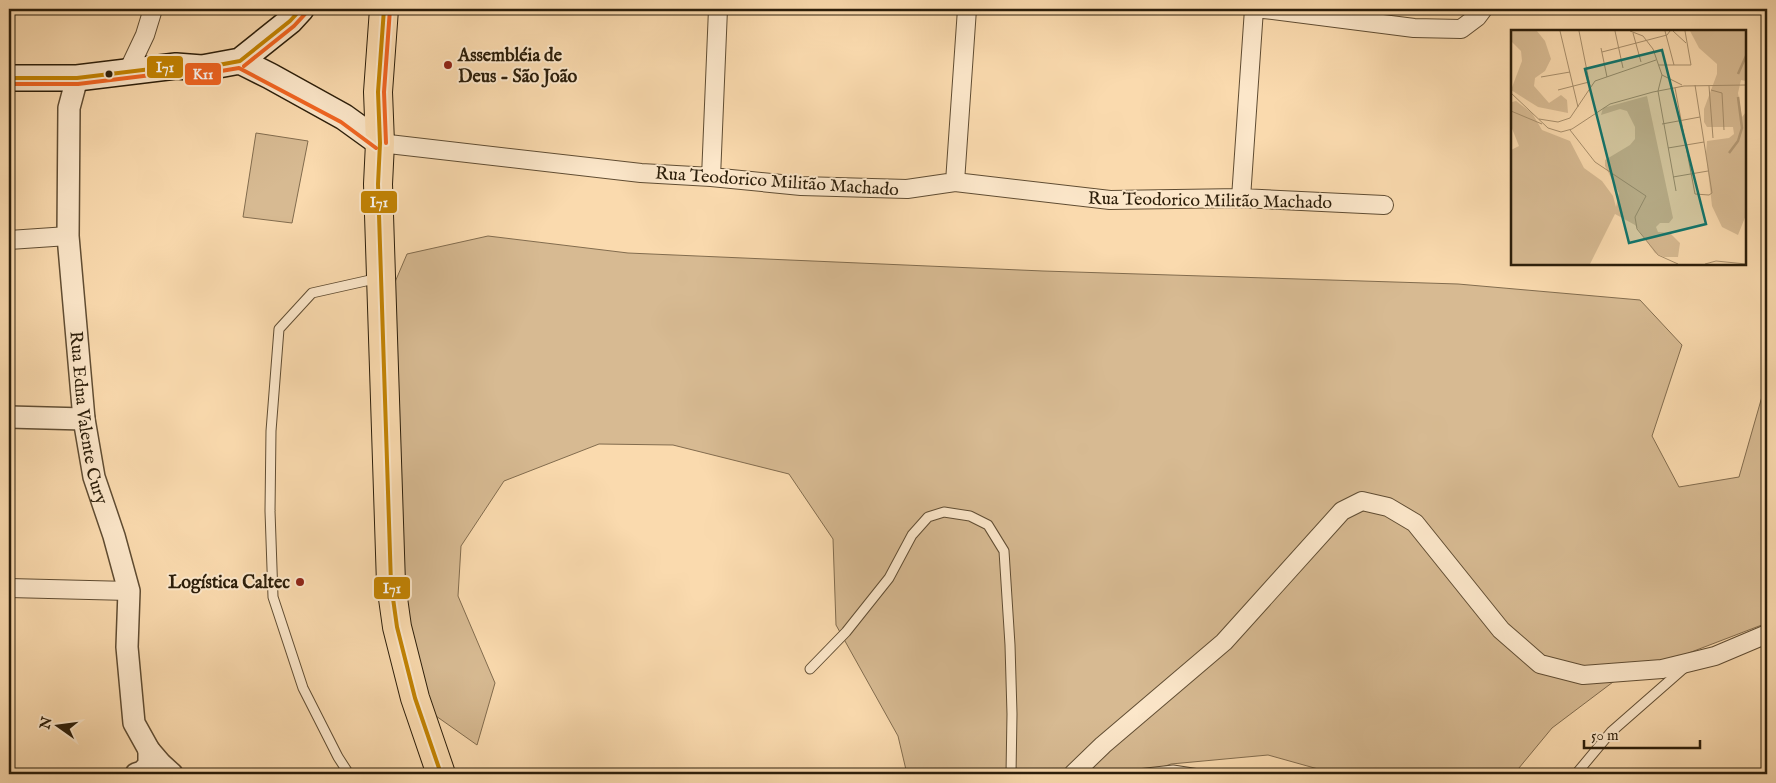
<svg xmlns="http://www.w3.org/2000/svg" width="1776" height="783" font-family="'IM FELL English',serif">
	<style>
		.green { fill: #d7ba92; stroke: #826c4e }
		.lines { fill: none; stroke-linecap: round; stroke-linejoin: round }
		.service-casing { stroke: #604d33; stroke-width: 11 }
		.minor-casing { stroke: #604d33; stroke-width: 20 }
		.tertiary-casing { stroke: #604d33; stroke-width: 24 }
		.secondary-casing { stroke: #2c1e0a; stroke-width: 28 }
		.primary-casing { stroke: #2c1e0a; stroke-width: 30 }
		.service { stroke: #fce7ca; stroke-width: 9 }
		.minor { stroke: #fce7ca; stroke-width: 18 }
		.tertiary { stroke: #fce7ca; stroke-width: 21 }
		.secondary { stroke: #fce7ca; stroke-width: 25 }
		.primary { stroke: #fadaae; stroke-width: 28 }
		.bus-1-casing { stroke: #fce7ca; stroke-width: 8 }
		.bus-2-casing { stroke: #fce7ca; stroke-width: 8 }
		.bus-1 { stroke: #c48402; stroke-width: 4 }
		.bus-2 { stroke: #f26522; stroke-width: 4 }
		.poi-dot { fill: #8f2418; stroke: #fce7ca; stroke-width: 2 }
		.bus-dot { fill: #2c1e0a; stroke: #fce7ca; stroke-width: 2 }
		.labels { text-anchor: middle; stroke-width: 4; stroke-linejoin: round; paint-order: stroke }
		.poi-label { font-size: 18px; font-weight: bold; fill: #2c1e0a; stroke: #fce7ca; text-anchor: start }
		.street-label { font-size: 18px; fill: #2c1e0a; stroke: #fce7ca }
		.inset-river { fill: none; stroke: #b49a76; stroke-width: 2.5 }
		.inset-road { fill: none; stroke: #a88f6c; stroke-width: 1 }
		.view { fill: #0f766e; fill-opacity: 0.15; stroke: #0f766e; stroke-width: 2.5 }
		.inset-edge { fill: none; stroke: #2c1e0a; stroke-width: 2.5 }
		.line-badge { stroke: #fce7ca; stroke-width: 2 }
		.badge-label { font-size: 14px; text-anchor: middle; font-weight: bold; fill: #fff }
	</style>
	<rect width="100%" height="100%" fill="#fadaae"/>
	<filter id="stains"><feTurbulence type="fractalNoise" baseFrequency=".004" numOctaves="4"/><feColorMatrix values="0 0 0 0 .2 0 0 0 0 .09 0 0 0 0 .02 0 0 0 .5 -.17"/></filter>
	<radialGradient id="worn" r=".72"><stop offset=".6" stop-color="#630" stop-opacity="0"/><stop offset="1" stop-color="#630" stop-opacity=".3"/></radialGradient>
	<path class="green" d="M 256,133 L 308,141 L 292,223 L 243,217 Z
		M 488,236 L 628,253 L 1043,271 L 1458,284 L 1640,300 L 1682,345 L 1652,436 L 1679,487 L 1739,477 L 1767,379 L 1767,623 L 1613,682 L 1552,728 L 1514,774 L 1336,774 L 1268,755 L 1171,764 L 1143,774 L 907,774 L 898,736 L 836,625 L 833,539 L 789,474 L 673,445 L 599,444 L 504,481 L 461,546 L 458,596 L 495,683 L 477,745 L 419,704 L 399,623 L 386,303 L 407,254 Z"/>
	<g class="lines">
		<g class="service-casing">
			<path id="service" d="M 810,669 L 846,632 L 889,578 L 912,535 L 928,517 L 944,512 L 970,516 L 988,525 L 1004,551 L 1010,645 L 1012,714 L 1011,774
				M 349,774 L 338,757 L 303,688 L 273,597 L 270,511 L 271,431 L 279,329 L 312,293 L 379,278
				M 1138,774 L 1173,770 L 1199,774
				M 1576,774 L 1611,732 L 1684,668"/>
		</g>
		<g class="minor-casing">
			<path id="minor" d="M 1264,9 L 1414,28 L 1461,29 L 1477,17 L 1483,9
				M 127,73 L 145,35 L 153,9
				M 380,143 L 641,173 L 711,177 L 801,186 L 907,189 L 955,182 L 1110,200 L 1241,198 L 1384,205
				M 711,177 L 718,9
				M 955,182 L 967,9
				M 1241,198 L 1254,9
				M 9,240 L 68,236
				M 9,588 L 129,591
				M 1073,774 L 1103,745 L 1224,642 L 1342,511 L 1362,501 L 1388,507 L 1415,523 L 1501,630 L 1540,664 L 1583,675 L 1662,669 L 1715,656 L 1767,634"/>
		</g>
		<g class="tertiary-casing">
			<g id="tertiary">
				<path id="s1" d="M 77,78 L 69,108 L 68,236 L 84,419 L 94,477 L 114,536 L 129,591 L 127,647 L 134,723 L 149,750 L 161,764 L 172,774"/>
				<path d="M 9,417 L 84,419"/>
				<path d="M 136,774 L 142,772 L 149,765 L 149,750"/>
			</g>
		</g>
		<g class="secondary-casing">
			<path id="secondary" d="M 240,61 L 290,21 L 301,9
				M 9,78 L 77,78 L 176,66 L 202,68 L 240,61 L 270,76 L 344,117 L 380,143"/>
		</g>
		<g class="primary-casing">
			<path id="primary" d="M 384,9 L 378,92 L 380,143 L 378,184 L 391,584 L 397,627 L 415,698 L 441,774"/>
		</g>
		<use href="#service" class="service"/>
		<use href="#minor" class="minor"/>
		<use href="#tertiary" class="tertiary"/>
		<use href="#secondary" class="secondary"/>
		<use href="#primary" class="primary"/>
		<g class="bus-1-casing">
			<path id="bus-1" d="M 384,9 L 378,92 L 380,143 L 378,184 L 391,584 L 397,627 L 415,698 L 441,774
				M 9,78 L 77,78 L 176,66 L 202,68 L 240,61 L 290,21 L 301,9"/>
		</g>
		<g class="bus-2-casing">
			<path id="bus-2" d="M 244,66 L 294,26 L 306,13
				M 9,84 L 78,84 L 176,72 L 203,74 L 239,68 L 341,122 L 376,148
				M 386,143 L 384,92 L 390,9"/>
		</g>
		<use href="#bus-1" class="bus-1"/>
		<use href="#bus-2" class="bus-2"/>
	</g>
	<g class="poi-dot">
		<circle cx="448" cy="65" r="5"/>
		<circle cx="300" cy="582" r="5"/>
	</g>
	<circle class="bus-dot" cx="109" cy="74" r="4.5"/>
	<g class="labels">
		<g class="poi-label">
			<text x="458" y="61">Assembléia de<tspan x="458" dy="21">Deus - São João</tspan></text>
			<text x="290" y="588" text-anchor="end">Logística Caltec</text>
		</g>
		<g class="street-label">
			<text transform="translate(777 181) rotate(4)" y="6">Rua Teodorico Militão Machado</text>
			<text transform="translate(1210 200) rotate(1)" y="6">Rua Teodorico Militão Machado</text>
			<text dy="6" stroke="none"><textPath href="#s1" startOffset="342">Rua Edna Valente Cury</textPath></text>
		</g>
	</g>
	<g transform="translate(1511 30)">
		<rect width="235" height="235" fill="#fadaae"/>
		<path d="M 0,1 L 26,1 L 34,11 L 40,29 L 34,41 L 24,48 L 23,56 L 38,73 L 50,65 L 56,70 L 57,83 L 27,77 L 0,60 L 11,31 L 10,21 L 0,11 ZM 179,1 L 235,1 L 235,51 L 230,50 L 227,63 L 231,87 L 235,82 L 235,185 L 227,205 L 211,197 L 201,176 L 195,124 L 196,111 L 218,108 L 223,104 L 222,97 L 196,97 L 193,92 L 193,79 L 206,44 L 206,34 L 188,18 ZM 136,66 L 162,188 L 158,193 L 149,193 L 145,197 L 147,202 L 159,203 L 169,213 L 167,227 L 153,227 L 144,223 L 124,195 L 104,184 L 79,234 L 0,234 L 0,120 L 8,116 L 0,96 L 1,72 L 5,71 L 21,83 L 31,100 L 59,111 L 73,138 L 91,151 L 102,166 L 105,177 L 108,163 L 94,136 L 94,130 L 119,115 L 124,109 L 124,97 L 116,81 L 109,79 L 90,85 L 92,78 Z" fill="#d7ba92"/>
		<path class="inset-river" d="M 227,44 L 235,26M 218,123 L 227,111 L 231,98 L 227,67"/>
		<path class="inset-road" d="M 49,1 L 67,77M 68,1 L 79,56M 104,1 L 112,38M 119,1 L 132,6 L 142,19 L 151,45 L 147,61M 154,1 L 163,35M 162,1 L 175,13M 122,3 L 130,32M 90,18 L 96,47M 91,22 L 156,5 L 159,1M 148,35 L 180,35 L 174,1M 151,45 L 171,55M 30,47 L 59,42M 198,56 L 202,108M 164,58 L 184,164 L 198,165 L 201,163 L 184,55M 47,60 L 78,52M 200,60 L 211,63 L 213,100M 147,61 L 165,161M 0,63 L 37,98 L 50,102 L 61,99 L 99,74 L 142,62 L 173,56 L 235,55M 0,81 L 31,94M 28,89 L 47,92 L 59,88 L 84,51 L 145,30M 151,94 L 189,87M 59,100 L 84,132 L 135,166 L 124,187 L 126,199 L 147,225 L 167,234M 157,118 L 193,112M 162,147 L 197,141M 194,234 L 205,231 L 235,234"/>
		<path class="view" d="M 151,20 L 195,194 L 118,213 L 74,39 Z"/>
		<rect width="235" height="235" class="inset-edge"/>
	</g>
	<g class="line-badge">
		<rect x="146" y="55" width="38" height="24" rx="5" fill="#c48402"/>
		<rect x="184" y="62" width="38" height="24" rx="5" fill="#f26522"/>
		<rect x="360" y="190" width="38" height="24" rx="5" fill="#c48402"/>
		<rect x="373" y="576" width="38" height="24" rx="5" fill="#c48402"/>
	</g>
	<g class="badge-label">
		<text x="165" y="72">I71</text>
		<text x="203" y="79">K11</text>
		<text x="379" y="207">I71</text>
		<text x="392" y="593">I71</text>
	</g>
	<rect width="1776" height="783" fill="none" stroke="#fadaae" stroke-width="30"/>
	<rect x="10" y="10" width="1756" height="763" fill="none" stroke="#2c1e0a" stroke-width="2.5"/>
	<rect x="15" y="15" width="1746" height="753" fill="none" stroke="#2c1e0a"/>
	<g transform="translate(58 726) rotate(284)" stroke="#fce7ca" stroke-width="4" paint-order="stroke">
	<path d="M0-4L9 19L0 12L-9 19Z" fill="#2c1e0a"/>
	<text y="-8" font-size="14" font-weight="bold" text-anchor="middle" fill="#2c1e0a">N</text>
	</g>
	<path d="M1584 740v8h116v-8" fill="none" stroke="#2c1e0a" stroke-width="2.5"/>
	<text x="1591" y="740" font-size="15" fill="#2c1e0a" stroke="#fce7ca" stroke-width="4" paint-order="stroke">50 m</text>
	<rect width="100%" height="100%" filter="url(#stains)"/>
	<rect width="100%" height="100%" fill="url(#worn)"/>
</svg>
